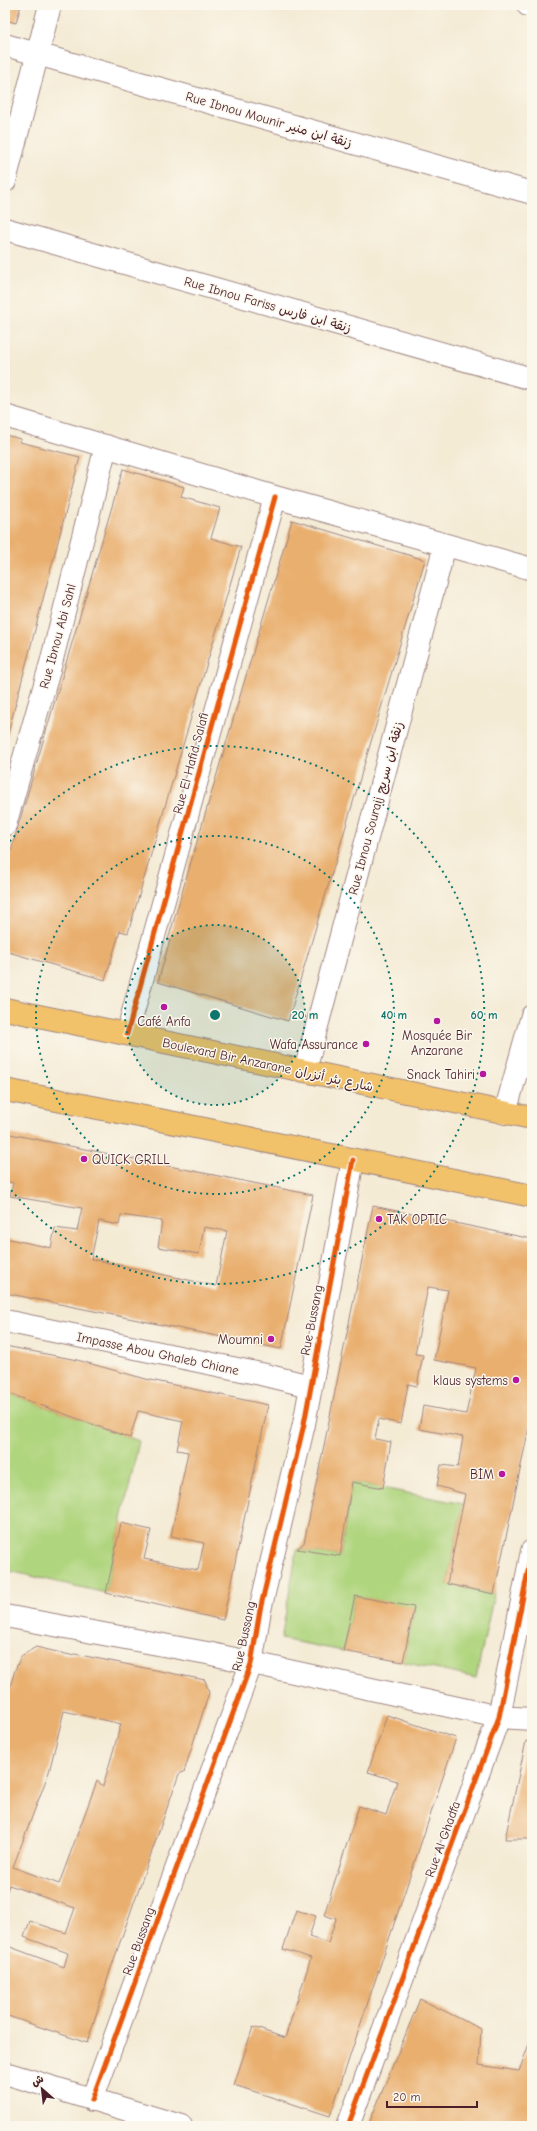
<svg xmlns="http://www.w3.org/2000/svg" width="537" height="2131" font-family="'Comic Neue','Playpen Sans Arabic',sans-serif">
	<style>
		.green { fill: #b0d57f; stroke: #7d7a55 }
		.building { fill: #e9af6e; fill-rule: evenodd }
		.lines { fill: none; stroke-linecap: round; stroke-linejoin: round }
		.minor-casing { stroke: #9f8580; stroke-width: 24 }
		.major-casing { stroke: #9f8580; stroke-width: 24 }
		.minor { stroke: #fff; stroke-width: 22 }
		.major { stroke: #f2c26a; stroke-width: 22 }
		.cycleway-casing { stroke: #fbf7ec; stroke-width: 8 }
		.cycleway { stroke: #e8590c; stroke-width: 5 }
		.ring { fill: none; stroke: #0f766e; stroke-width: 2; stroke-dasharray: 2 4 }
		.poi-dot { fill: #b5179e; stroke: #fbf7ec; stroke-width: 1.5 }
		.labels { text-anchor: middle; stroke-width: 3; stroke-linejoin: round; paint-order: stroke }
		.street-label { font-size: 13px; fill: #4a1f2b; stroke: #fbf7ec }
		.poi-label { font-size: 13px; fill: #4a1f2b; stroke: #fbf7ec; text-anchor: end }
		.centre { fill: #0f766e; stroke: #fbf7ec; stroke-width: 2 }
		.ring-label { font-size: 12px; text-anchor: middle; font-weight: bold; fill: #0f766e; stroke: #fbf7ec; stroke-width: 3; stroke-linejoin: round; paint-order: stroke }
	</style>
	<rect width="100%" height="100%" fill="#fbf7ec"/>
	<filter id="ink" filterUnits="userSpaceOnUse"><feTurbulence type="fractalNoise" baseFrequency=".025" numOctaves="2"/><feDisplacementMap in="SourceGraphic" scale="8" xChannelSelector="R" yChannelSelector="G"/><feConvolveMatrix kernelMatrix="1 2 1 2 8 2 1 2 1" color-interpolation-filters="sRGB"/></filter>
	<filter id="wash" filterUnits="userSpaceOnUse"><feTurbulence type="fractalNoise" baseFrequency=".012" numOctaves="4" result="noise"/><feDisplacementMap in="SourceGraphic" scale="16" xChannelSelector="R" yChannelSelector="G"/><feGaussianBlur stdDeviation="0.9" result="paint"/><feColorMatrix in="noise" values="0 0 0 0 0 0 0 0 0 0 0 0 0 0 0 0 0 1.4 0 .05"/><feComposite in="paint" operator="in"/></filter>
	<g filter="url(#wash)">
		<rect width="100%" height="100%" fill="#f4ebd5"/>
		<path class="green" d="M 8,1393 L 139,1441 L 106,1593 L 5,1570 L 5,1409 Z
			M 352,1482 L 463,1504 L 447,1584 L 494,1594 L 476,1678 L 403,1662 L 414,1608 L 355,1596 L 343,1651 L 281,1639 L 297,1549 L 340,1556 Z"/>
		<g id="blocks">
			<path class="building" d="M 5,5 L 21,5 L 16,23 L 5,20 Z
				M 5,435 L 21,439 L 20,442 L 80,457 L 6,741 Z
				M 123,469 L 184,487 L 181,497 L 220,508 L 211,538 L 241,547 L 128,933 L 120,931 L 105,980 L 5,951 L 5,871 Z
				M 292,520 L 425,560 L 288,1021 L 158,982 L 170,940 L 168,940 Z
				M 5,1133 L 313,1195 L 281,1349 L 5,1293 L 5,1238 L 51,1248 L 55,1228 L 77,1231 L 82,1208 L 10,1196 L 13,1183 L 5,1181 ZM 121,1215 L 162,1221 L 158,1247 L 199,1254 L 204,1227 L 227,1231 L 216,1286 L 91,1259 L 99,1221 L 119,1225 Z
				M 373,1206 L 532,1239 L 532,1413 L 494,1594 L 447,1584 L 465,1494 L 437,1486 L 441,1465 L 458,1467 L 463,1437 L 419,1429 L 423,1406 L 466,1414 L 476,1368 L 434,1360 L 448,1290 L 428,1287 L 415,1354 L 423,1355 L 417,1386 L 408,1384 L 401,1424 L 379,1419 L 375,1439 L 391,1442 L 383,1488 L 352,1482 L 340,1556 L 297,1549 L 304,1543 Z
				M 5,1346 L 77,1360 L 146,1379 L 268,1405 L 223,1620 L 106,1593 L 121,1523 L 151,1530 L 144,1559 L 198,1570 L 204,1543 L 171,1536 L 188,1452 L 177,1450 L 183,1421 L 138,1411 L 130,1438 L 5,1392 Z
				M 355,1596 L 414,1607 L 403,1662 L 343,1651 Z
				M 36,1647 L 70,1655 L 75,1654 L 205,1680 L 209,1693 L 184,1772 L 179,1774 L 111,1968 L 87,2043 L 5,2015 L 5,1945 L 64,1967 L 68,1953 L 24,1937 L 30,1921 L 66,1933 L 75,1908 L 9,1885 L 5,1896 L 5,1704 L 15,1670 L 21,1656 ZM 64,1711 L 121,1724 L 103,1786 L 97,1781 L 59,1884 L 13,1867 L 49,1772 Z
				M 387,1715 L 456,1738 L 330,2116 L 234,2085 L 253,2027 L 285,2038 L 311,1958 L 283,1949 L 296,1910 L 316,1916 L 309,1937 L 328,1943 L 336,1919 L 324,1915 L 359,1806 L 386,1815 L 397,1781 L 368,1772 Z
				M 526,1741 L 532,1742 L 532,1839 L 505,1839 Z
				M 420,1999 L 481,2029 L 479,2065 L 519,2071 L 532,2036 L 532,2126 L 368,2126 Z"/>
		</g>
	</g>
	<g filter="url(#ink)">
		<use href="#blocks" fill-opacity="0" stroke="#9f8580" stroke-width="1"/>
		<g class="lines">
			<g class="minor-casing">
				<path id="minor" d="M 528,5 L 532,6
					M 5,45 L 532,193
					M 5,181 L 50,5
					M 5,229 L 532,379
					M 5,416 L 275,497 L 532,569
					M 5,825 L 51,663 L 106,446
					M 127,1034 L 275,497
					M 305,1071 L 445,545
					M 505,1113 L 532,1016
					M 5,1321 L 261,1374 L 310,1386
					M 5,1616 L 207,1653 L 499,1717 L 532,1719
					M 5,2073 L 181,2126
					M 92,2100 L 251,1664 L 260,1610 L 304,1424 L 353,1160
					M 348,2126 L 499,1717 L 532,1551"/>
			</g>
			<g class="major-casing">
				<path id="major" d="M 5,1009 L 532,1118
					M 5,1090 L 175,1123 L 532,1196"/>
			</g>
			<use href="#minor" class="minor"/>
			<use href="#major" class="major"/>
			<g class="cycleway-casing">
				<path id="cycleway" d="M 127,1034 L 275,497
					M 92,2100 L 251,1664 L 260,1610 L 304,1424 L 353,1160
					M 348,2126 L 499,1717 L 532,1551"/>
			</g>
			<use href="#cycleway" class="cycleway"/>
		</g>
	</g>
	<circle cx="215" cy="1015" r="90" fill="#0f766e" fill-opacity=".12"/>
	<g class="ring">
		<circle cx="215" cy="1015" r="90"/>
		<circle cx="215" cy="1015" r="179"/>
		<path d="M6 846A269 269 0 1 1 6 1184"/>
	</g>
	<g class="poi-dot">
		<circle cx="164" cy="1007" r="4"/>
		<circle cx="437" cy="1021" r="4"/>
		<circle cx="366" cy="1044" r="4"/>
		<circle cx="483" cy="1074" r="4"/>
		<circle cx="84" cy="1159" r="4"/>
		<circle cx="379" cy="1219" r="4"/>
		<circle cx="271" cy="1339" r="4"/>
		<circle cx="516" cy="1380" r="4"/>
		<circle cx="502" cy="1474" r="4"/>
	</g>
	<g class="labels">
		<g class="street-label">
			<text transform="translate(269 119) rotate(16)" y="5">Rue Ibnou Mounir زنقة ابن منير</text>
			<text transform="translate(268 304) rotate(16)" y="5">Rue Ibnou Fariss زنقة ابن فارس</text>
			<text transform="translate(57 636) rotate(-75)" y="5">Rue Ibnou Abi Sahl</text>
			<text transform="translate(190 763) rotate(-75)" y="5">Rue El Hafid Salafi</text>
			<text transform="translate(375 808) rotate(-75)" y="5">Rue Ibnou Souraij زنقة ابن سريج</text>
			<text transform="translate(268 1064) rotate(12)" y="5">Boulevard Bir Anzarane شارع بئر أنزران</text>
			<text transform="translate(311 1320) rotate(-79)" y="5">Rue Bussang</text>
			<text transform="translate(158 1353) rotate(12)" y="5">Impasse Abou Ghaleb Chiane</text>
			<text transform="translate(243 1636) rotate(-78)" y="5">Rue Bussang</text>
			<text transform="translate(442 1839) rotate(-70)" y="5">Rue Al Ghadfa</text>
			<text transform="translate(138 1941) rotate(-70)" y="5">Rue Bussang</text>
		</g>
		<g class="poi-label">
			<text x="164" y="1026" text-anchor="middle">Café Anfa</text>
			<text x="437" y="1040" text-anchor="middle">Mosquée Bir<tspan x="437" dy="15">Anzarane</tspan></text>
			<text x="358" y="1049">Wafa Assurance</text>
			<text x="475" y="1079">Snack Tahiri</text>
			<text x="92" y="1164" text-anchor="start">QUICK GRILL</text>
			<text x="387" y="1224" text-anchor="start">TAK OPTIC</text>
			<text x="263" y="1344">Moumni</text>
			<text x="508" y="1385">klaus systems</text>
			<text x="494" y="1479">BİM</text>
		</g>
	</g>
	<circle cx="215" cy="1015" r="6" class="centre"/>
	<g class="ring-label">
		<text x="305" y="1019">20 m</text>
		<text x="394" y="1019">40 m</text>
		<text x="484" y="1019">60 m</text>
	</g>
	<rect width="537" height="2131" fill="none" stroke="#fbf7ec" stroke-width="20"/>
	<g transform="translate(42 2089) rotate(332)" stroke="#fbf7ec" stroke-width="3" paint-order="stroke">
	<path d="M0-3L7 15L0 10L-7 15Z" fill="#4a1f2b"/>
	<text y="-6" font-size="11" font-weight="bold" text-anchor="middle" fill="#4a1f2b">ش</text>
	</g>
	<path d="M387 2101v6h90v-6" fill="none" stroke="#4a1f2b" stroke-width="2"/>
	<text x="393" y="2101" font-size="12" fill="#4a1f2b" stroke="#fbf7ec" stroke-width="3" paint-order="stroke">20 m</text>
</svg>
